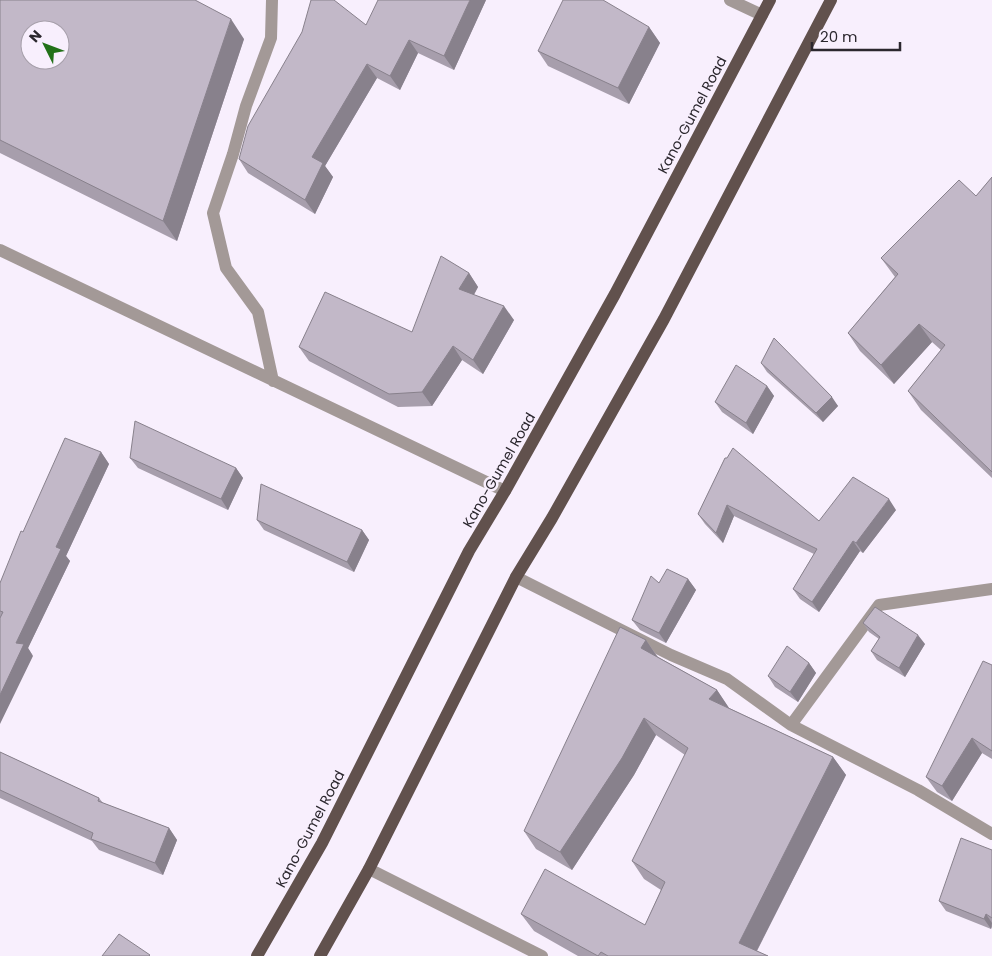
<svg xmlns="http://www.w3.org/2000/svg" width="992" height="956" font-family="Poppins,sans-serif">
	<style>
		.lines { fill: none; stroke-linecap: round; stroke-linejoin: round }
		.street { stroke: #a39997; stroke-width: 12 }
		.primary { stroke: #61514d; stroke-width: 12 }
		.wall { fill: #a79eac }
		.shaded-wall { fill: #88818c }
		.building { fill: #c2b8c8; stroke: #88818c; fill-rule: evenodd }
		.labels { text-anchor: middle; stroke-width: 5; stroke-linejoin: round; paint-order: stroke }
		.street-label { font-size: 14px; fill: #2b272e; stroke: #f8effd }
	</style>
	<rect width="100%" height="100%" fill="#f8effd"/>
	<g class="lines">
		<path class="street" d="M 272,0 L 271,38 L 246,106 L 233,154 L 213,213 L 226,268 L 258,312 L 273,381
			M 730,0 L 762,15
			M 0,250 L 505,491
			M 516,577 L 671,655 L 727,679 L 791,725 L 918,790 L 992,834
			M 791,725 L 879,605 L 992,589
			M 369,869 L 542,956"/>
		<path class="primary" d="M 257,956 L 322,843 L 469,551 L 505,491 L 615,294 L 770,0
			M 320,956 L 369,869 L 516,577 L 552,518 L 664,319 L 831,0"/>
	</g>
	<path class="wall" d="M 0,0 L 244,39 L 177,241 L 0,153 Z
		M 486,0 L 454,70 L 418,53 L 400,90 L 377,78 L 325,166 L 333,177 L 315,214 L 248,173 L 239,159 L 302,32 L 366,25 Z
		M 649,27 L 660,43 L 629,104 L 548,66 L 538,51 Z
		M 992,177 L 992,478 L 921,410 L 908,391 L 941,350 L 932,342 L 894,384 L 860,351 L 848,333 L 895,277 L 881,258 L 976,196 Z
		M 469,273 L 478,287 L 474,295 L 514,320 L 483,374 L 462,360 L 432,406 L 398,407 L 309,361 L 299,347 L 412,332 Z
		M 761,363 L 822,388 L 838,406 L 823,422 L 767,372 Z
		M 767,386 L 774,396 L 753,434 L 722,412 L 715,402 Z
		M 101,452 L 109,464 L 66,556 L 70,561 L 28,648 L 33,656 L 0,618 L 0,583 L 23,532 Z
		M 130,458 L 236,468 L 243,478 L 228,510 L 138,468 Z
		M 725,458 L 819,521 L 896,510 L 863,553 L 860,551 L 819,612 L 800,599 L 793,589 L 814,554 L 734,516 L 723,543 L 705,524 L 698,514 Z
		M 257,520 L 362,530 L 369,540 L 354,572 L 264,530 Z
		M 688,579 L 696,590 L 666,643 L 640,630 L 632,620 L 659,583 Z
		M 863,623 L 925,644 L 905,677 L 877,660 L 871,651 L 879,639 L 869,632 Z
		M 646,640 L 658,657 L 717,690 L 729,708 L 833,757 L 846,775 L 757,951 L 768,956 L 578,956 L 534,931 L 521,914 L 645,925 L 661,890 L 644,879 L 632,861 L 685,755 L 656,735 L 634,775 L 572,870 L 536,849 L 524,831 Z
		M 809,663 L 816,673 L 798,702 L 775,687 L 768,676 Z
		M 992,665 L 992,759 L 982,753 L 952,801 L 937,792 L 926,777 Z
		M 0,752 L 99,798 L 103,803 L 169,828 L 177,840 L 163,875 L 99,850 L 92,841 L 0,798 Z
		M 992,850 L 992,927 L 991,929 L 946,911 L 939,901 Z"/>
	<path class="shaded-wall" d="M 470,0 L 486,0 L 454,70 L 444,56 Z
		M 231,19 L 244,39 L 177,241 L 163,221 Z
		M 649,27 L 660,43 L 629,104 L 618,88 Z
		M 409,40 L 418,53 L 400,90 L 390,76 Z
		M 367,64 L 377,78 L 325,166 L 333,177 L 315,214 L 305,200 L 312,157 Z
		M 469,273 L 478,287 L 469,303 L 459,289 Z
		M 504,306 L 514,320 L 483,374 L 473,360 Z
		M 919,324 L 932,342 L 894,384 L 881,365 Z
		M 453,346 L 462,360 L 432,406 L 422,392 Z
		M 767,386 L 774,396 L 753,434 L 746,423 Z
		M 832,397 L 838,406 L 823,422 L 816,413 Z
		M 101,452 L 109,464 L 66,556 L 70,561 L 28,648 L 33,656 L 0,724 L 0,695 L 16,643 L 56,547 Z
		M 236,468 L 243,478 L 228,510 L 221,499 Z
		M 889,499 L 896,510 L 863,553 L 856,543 Z
		M 727,505 L 734,516 L 723,543 L 716,533 Z
		M 362,530 L 369,540 L 354,572 L 347,562 Z
		M 853,541 L 860,551 L 819,612 L 812,602 Z
		M 688,579 L 696,590 L 666,643 L 659,633 Z
		M 918,635 L 925,644 L 905,677 L 899,668 Z
		M 646,640 L 658,658 L 641,648 Z
		M 809,663 L 816,673 L 798,702 L 790,692 Z
		M 717,690 L 729,708 L 709,699 Z
		M 644,718 L 656,735 L 634,775 L 572,870 L 560,852 Z
		M 972,738 L 982,753 L 952,801 L 942,786 Z
		M 833,757 L 846,775 L 754,956 L 739,943 Z
		M 169,828 L 177,840 L 163,875 L 155,863 Z
		M 986,914 L 992,923 L 991,929 L 984,919 Z"/>
	<path class="building" d="M 0,0 L 195,0 L 231,19 L 163,221 L 0,140 ZM 30,30 L 60,30 L 60,60 L 30,60 Z
		M 311,0 L 334,0 L 366,25 L 378,0 L 470,0 L 444,56 L 409,40 L 390,76 L 367,64 L 312,157 L 323,163 L 305,200 L 239,159 L 248,126 L 302,32 Z
		M 563,0 L 603,0 L 649,27 L 618,88 L 538,51 Z
		M 992,177 L 992,472 L 908,391 L 945,345 L 919,324 L 881,365 L 848,333 L 898,274 L 881,258 L 959,180 L 976,196 Z
		M 441,256 L 469,273 L 459,289 L 504,306 L 473,360 L 453,346 L 422,392 L 389,394 L 299,347 L 325,292 L 412,332 Z
		M 774,338 L 832,397 L 816,413 L 761,363 Z
		M 736,365 L 767,386 L 746,423 L 715,402 Z
		M 135,421 L 236,468 L 221,499 L 130,458 Z
		M 65,438 L 101,452 L 56,547 L 61,549 L 16,643 L 24,644 L 0,695 L 0,618 L 3,612 L 0,611 L 0,583 L 21,531 L 23,532 Z
		M 733,448 L 819,521 L 853,477 L 889,499 L 856,543 L 853,541 L 812,602 L 793,589 L 817,549 L 727,505 L 716,533 L 698,514 L 725,458 L 727,458 Z
		M 261,484 L 362,530 L 347,562 L 257,520 Z
		M 667,569 L 688,579 L 659,633 L 632,620 L 651,576 L 659,583 Z
		M 875,607 L 918,635 L 899,668 L 871,651 L 880,637 L 863,623 Z
		M 620,627 L 646,640 L 641,648 L 717,690 L 709,699 L 833,757 L 739,943 L 768,956 L 608,956 L 601,952 L 598,956 L 521,914 L 545,869 L 645,925 L 665,882 L 632,861 L 688,748 L 644,718 L 622,758 L 560,852 L 524,831 Z
		M 787,646 L 809,663 L 790,692 L 768,676 Z
		M 983,661 L 992,665 L 992,751 L 972,738 L 942,786 L 926,777 Z
		M 0,752 L 99,798 L 98,801 L 169,828 L 155,863 L 91,839 L 93,833 L 0,790 Z
		M 961,838 L 992,850 L 992,918 L 986,914 L 984,919 L 939,901 Z
		M 119,934 L 150,955 L 149,956 L 102,956 Z"/>
	<g class="labels">
		<g class="street-label">
			<text transform="translate(692 115) rotate(-62)" y="5">Kano-Gumel Road</text>
			<text transform="translate(499 470) rotate(-60)" y="5">Kano-Gumel Road</text>
			<text transform="translate(310 829) rotate(-62)" y="5">Kano-Gumel Road</text>
		</g>
	</g>
	<g transform="translate(45 45) rotate(312)"><circle r="24" fill="#f8effd" stroke="#a69faa"/>
	<path d="M0-4L9 19L0 12L-9 19Z" fill="#227118"/>
	<text y="-8" font-size="14" font-weight="bold" text-anchor="middle" fill="#2b272e">N</text>
	</g>
	<path d="M812 42v8h88v-8" fill="none" stroke="#2b272e" stroke-width="2.5"/>
	<text x="820" y="42" font-size="15" fill="#2b272e" stroke="#f8effd" stroke-width="4" paint-order="stroke">20 m</text>
</svg>
